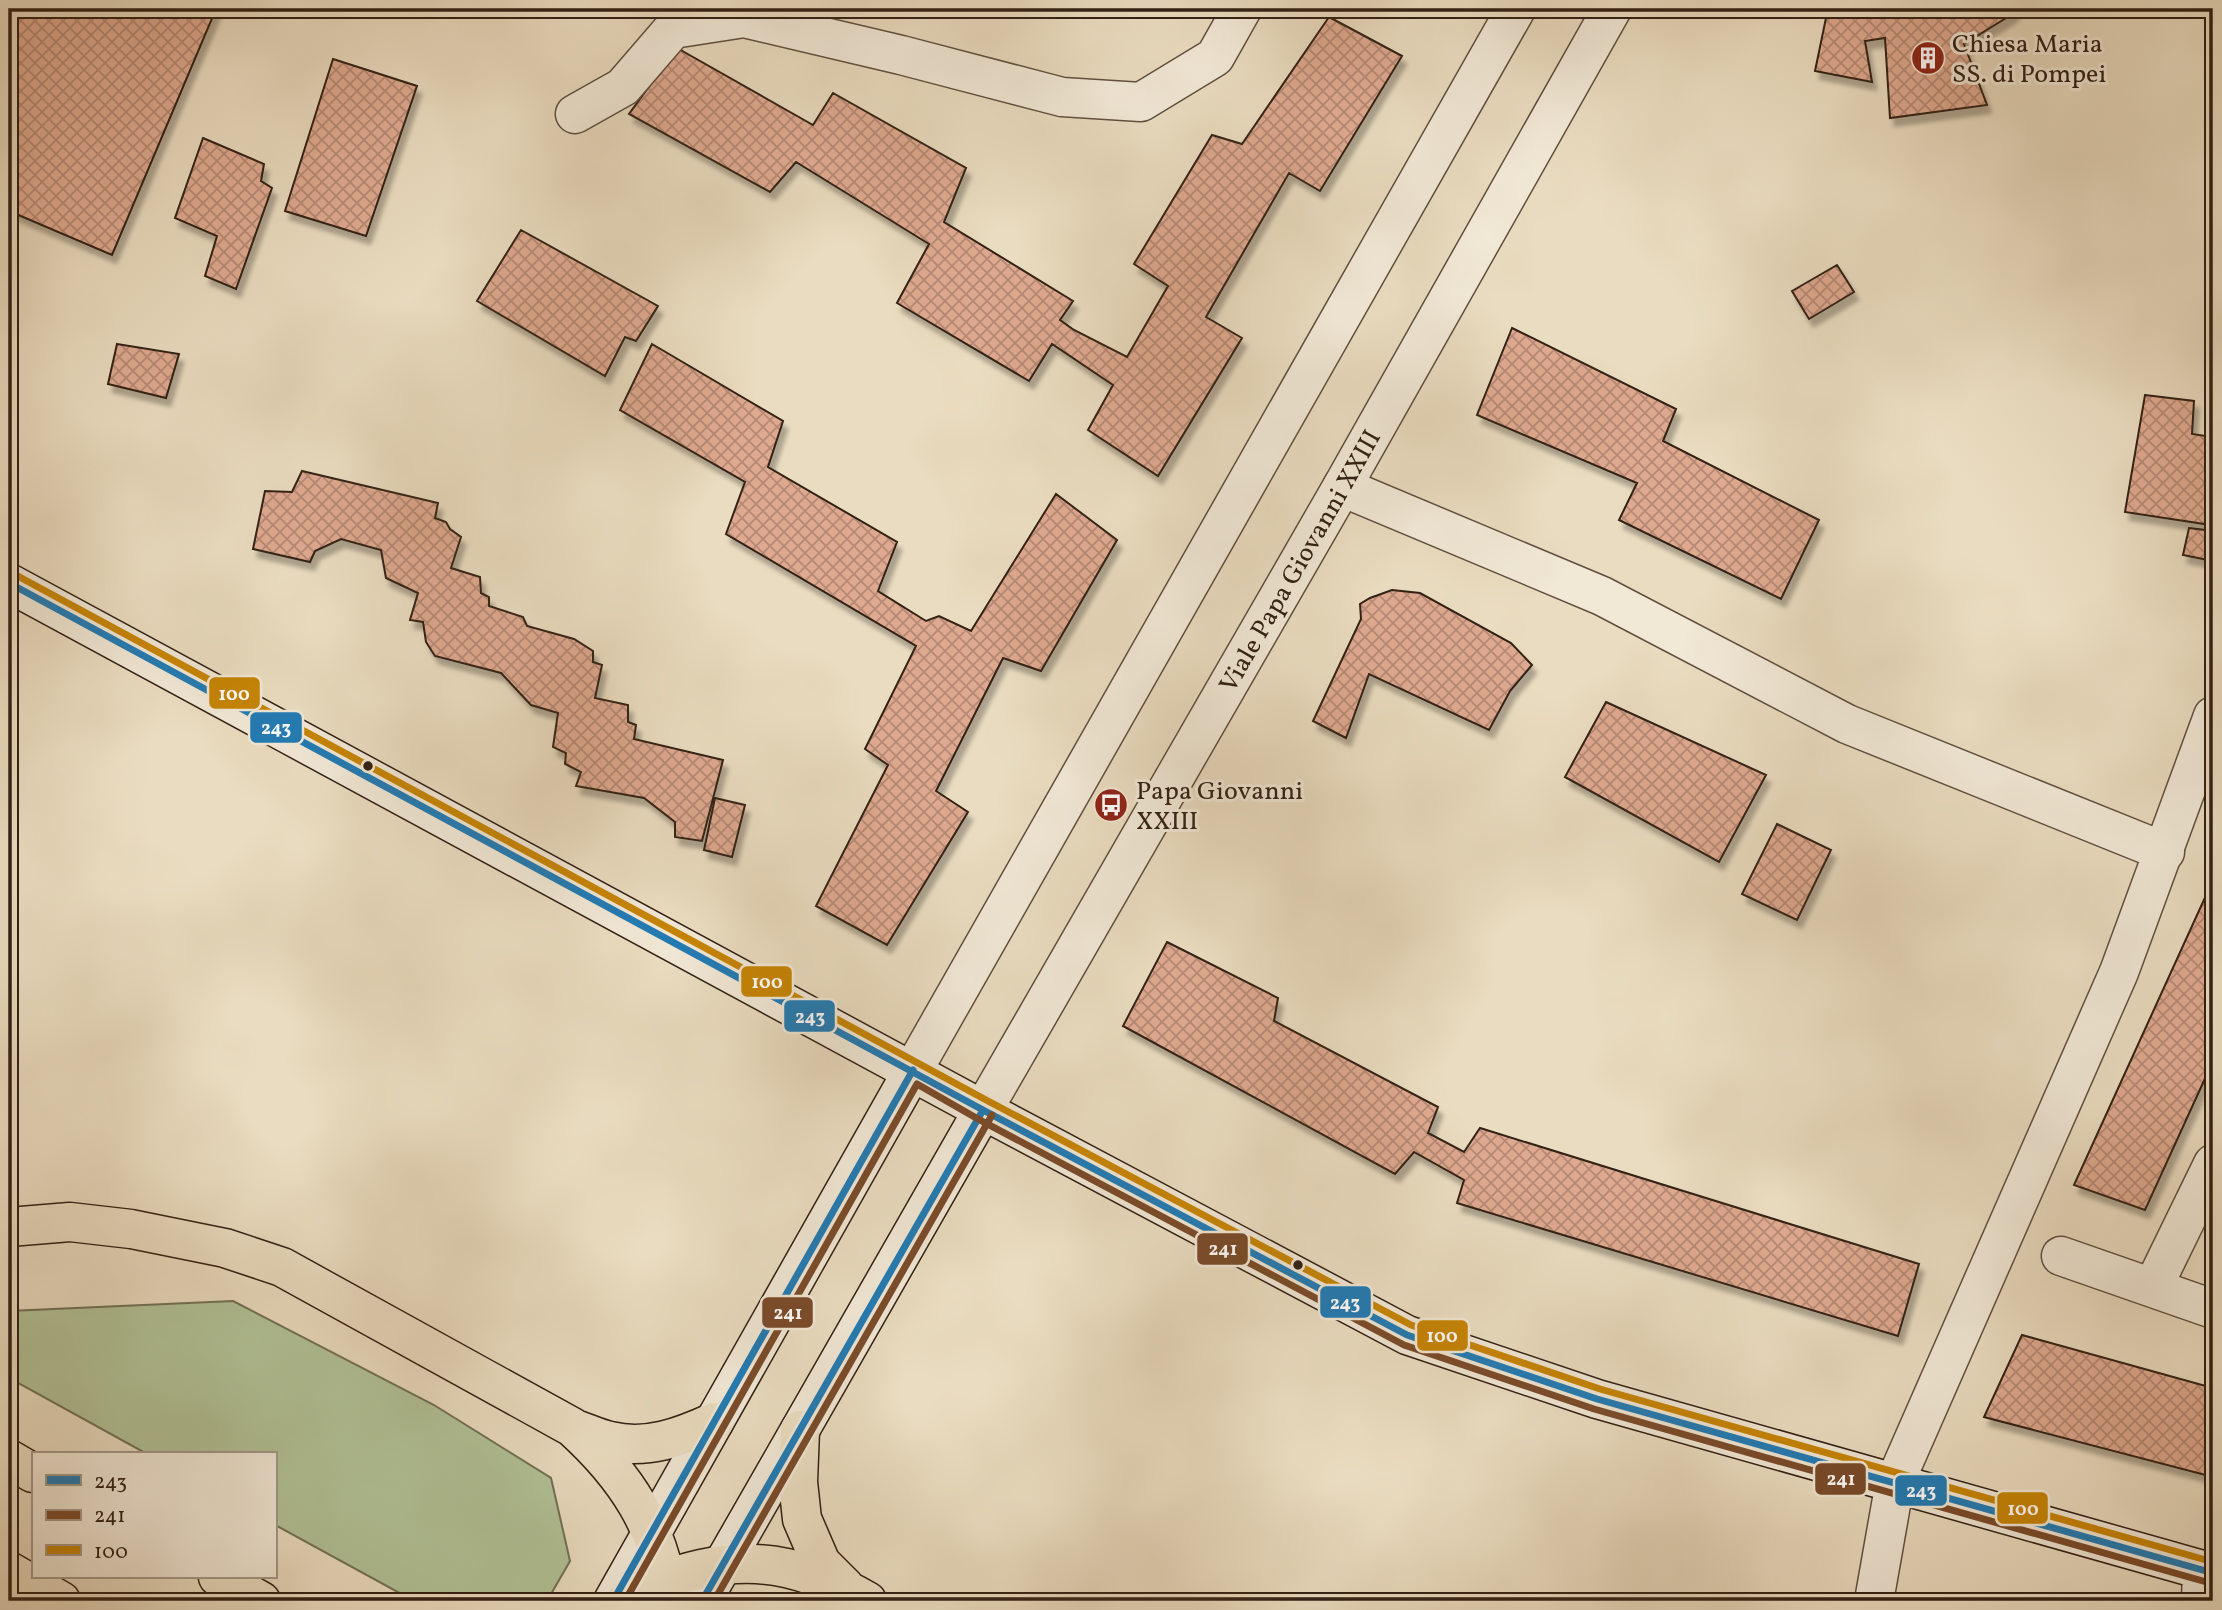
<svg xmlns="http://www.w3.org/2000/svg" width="2222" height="1610" font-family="Vollkorn,serif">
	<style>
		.grass { fill: #b1c297; stroke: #727156; stroke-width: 2 }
		.building { fill: url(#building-cross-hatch); stroke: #322014; stroke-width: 2; filter: url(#shadow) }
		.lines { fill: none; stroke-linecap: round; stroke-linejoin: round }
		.street-casing { stroke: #604f3f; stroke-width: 41 }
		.secondary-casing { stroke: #322014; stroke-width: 41 }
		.primary-casing { stroke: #322014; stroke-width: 41 }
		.street { stroke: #f1e8d6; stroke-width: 38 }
		.secondary { stroke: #f1e8d6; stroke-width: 38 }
		.primary { stroke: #eadcc0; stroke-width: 38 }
		.bus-1-casing { stroke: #f1e8d6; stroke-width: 12 }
		.bus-2-casing { stroke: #f1e8d6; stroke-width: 12 }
		.bus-3-casing { stroke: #f1e8d6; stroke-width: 12 }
		.bus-1 { stroke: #227bb4; stroke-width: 7 }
		.bus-2 { stroke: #7a4b2a; stroke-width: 7 }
		.bus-3 { stroke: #c68405; stroke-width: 7 }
		.bus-dot { fill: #322014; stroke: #f1e8d6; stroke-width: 2.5 }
		.labels { text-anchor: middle; stroke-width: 6; stroke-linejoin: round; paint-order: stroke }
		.poi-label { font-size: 26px; fill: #322014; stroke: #f1e8d6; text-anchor: start }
		.street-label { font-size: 26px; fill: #322014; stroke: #f1e8d6 }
		.line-badge { stroke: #f1e8d6; stroke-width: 2.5 }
		.badge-label { font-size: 19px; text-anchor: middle; font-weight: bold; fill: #fff }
	</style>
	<defs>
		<pattern id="building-cross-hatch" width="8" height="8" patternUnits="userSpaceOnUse" patternTransform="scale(1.75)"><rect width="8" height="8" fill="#dfa98f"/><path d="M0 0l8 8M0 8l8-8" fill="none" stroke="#b58974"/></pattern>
		<filter id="shadow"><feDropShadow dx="4.5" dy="8" stdDeviation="2" flood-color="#0004"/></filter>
	</defs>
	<rect width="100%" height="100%" fill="#eadcc0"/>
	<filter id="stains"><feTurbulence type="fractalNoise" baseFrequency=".00286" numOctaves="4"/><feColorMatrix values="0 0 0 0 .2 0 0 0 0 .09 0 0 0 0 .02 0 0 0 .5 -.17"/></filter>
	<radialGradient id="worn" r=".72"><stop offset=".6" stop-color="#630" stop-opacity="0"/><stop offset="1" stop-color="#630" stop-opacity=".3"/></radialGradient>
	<path class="grass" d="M 233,1301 L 434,1405 L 551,1478 L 570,1561 L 547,1601 L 414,1601 L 275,1525 L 275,1454 L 147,1454 L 9,1378 L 9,1311 Z"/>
	<path class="building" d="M 16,9 L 216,9 L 112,255 L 9,211 L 9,26 Z
		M 1832,9 L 2016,9 L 2011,15 L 1964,44 L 1987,105 L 1890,118 L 1885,38 L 1865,41 L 1872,82 L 1815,71 L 1827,13 Z
		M 1329,17 L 1402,56 L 1320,191 L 1289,173 L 1206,317 L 1242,338 L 1158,476 L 1088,430 L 1113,385 L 1052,344 L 1029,381 L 897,303 L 929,244 L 796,162 L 770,192 L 629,114 L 677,48 L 813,125 L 833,93 L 966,168 L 944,222 L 1073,301 L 1060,320 L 1074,330 L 1127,357 L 1168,286 L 1134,264 L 1212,135 L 1242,144 Z
		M 333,59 L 417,86 L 366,236 L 285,211 Z
		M 203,138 L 264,164 L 261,181 L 272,188 L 236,289 L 205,276 L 217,236 L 175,218 Z
		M 521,230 L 658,306 L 636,341 L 625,337 L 605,376 L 477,301 Z
		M 1837,265 L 1854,292 L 1809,319 L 1792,291 Z
		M 1512,328 L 1676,409 L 1663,441 L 1819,520 L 1781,599 L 1619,520 L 1637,483 L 1477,415 Z
		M 117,344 L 179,354 L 166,398 L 108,384 Z
		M 652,344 L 783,421 L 768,467 L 897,542 L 878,591 L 926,621 L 939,616 L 971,631 L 1056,494 L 1117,540 L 1041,671 L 1003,658 L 936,791 L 968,812 L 887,945 L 816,906 L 888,765 L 865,749 L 916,646 L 726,534 L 745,482 L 620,410 Z
		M 2145,395 L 2194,401 L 2192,434 L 2213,437 L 2213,512 L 2211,525 L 2125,512 Z
		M 302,471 L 438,503 L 435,518 L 446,522 L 450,529 L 461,537 L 451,568 L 480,577 L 481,593 L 489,597 L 489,606 L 523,617 L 527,626 L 574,639 L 593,651 L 593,662 L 602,665 L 595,698 L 628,705 L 628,722 L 636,725 L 634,739 L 723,760 L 702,841 L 675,837 L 675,822 L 644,798 L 576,786 L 581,772 L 565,764 L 566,753 L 553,747 L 558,713 L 531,705 L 501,673 L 435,656 L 426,642 L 423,622 L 410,620 L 418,593 L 386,578 L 381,550 L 341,539 L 315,551 L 310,562 L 253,549 L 265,491 L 292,492 Z
		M 2189,528 L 2213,531 L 2213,561 L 2183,555 Z
		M 1392,590 L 1420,593 L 1511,643 L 1532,665 L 1510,691 L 1489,730 L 1369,674 L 1346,738 L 1313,721 L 1361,619 L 1360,604 L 1370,598 Z
		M 1606,702 L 1766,775 L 1719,862 L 1565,777 Z
		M 715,798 L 745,805 L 732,857 L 704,850 Z
		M 1777,824 L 1831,850 L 1797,920 L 1742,894 Z
		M 2213,880 L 2213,1061 L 2145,1210 L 2074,1185 Z
		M 1167,942 L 1278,998 L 1274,1021 L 1438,1107 L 1428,1133 L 1464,1152 L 1480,1128 L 1919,1264 L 1898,1336 L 1457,1203 L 1464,1180 L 1414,1152 L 1395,1174 L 1123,1026 Z
		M 2022,1335 L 2213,1388 L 2213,1477 L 1984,1417 Z"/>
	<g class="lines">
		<g class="street-casing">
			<g id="street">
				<path d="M 575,114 L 623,87 L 673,29 L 744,18 L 901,55 L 1062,97 L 1141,102 L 1215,57 L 1242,9"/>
				<path d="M 1342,487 L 1602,596 L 1847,724 L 2165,852"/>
				<path d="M 913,1070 L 1516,9"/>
				<path id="s1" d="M 983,1110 L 1342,487 L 1612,9"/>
				<path d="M 2061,1256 L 2213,1309"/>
				<path d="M 2153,1287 L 2213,1164"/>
				<path d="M 1874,1601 L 1895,1482 L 2119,972 L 2213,716"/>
				<path d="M 2201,1601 L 2202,1570"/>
			</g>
		</g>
		<g class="secondary-casing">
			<path id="secondary" d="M 9,583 L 983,1110 L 1407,1335 L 1597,1399 L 2213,1573
				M 613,1601 L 913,1070
				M 702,1601 L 983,1110"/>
		</g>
		<g class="primary-casing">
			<path id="primary" d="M 9,1227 L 70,1222 L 131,1229 L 225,1248 L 282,1267 L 572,1427 C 627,1477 659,1527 670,1601
				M 578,1430 C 589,1434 600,1439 610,1441 C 647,1450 681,1437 714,1422
				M 800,1430 L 798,1482 L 802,1519 L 821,1563 L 845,1587
				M 9,1459 L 33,1473
				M 9,1571 L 61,1601
				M 218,1577 L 261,1601
				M 626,1601 C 649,1585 674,1575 701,1569 C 764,1555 812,1570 867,1601"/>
		</g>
		<use href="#street" class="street"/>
		<use href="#secondary" class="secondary"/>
		<use href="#primary" class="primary"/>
		<g class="bus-1-casing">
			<path id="bus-1" d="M 9,583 L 983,1110 L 1407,1335 L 1597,1399 L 2213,1573
				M 613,1601 L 913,1070
				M 702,1601 L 983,1110"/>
		</g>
		<g class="bus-2-casing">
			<path id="bus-2" d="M 625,1601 L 917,1084 L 978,1119 L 1404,1345 L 1594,1409 L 2210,1583
				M 714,1601 L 992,1115"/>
		</g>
		<g class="bus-3-casing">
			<path id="bus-3" d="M 14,574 L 988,1101 L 1411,1325 L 1600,1389 L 2213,1562"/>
		</g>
		<use href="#bus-1" class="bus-1"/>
		<use href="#bus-2" class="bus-2"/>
		<use href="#bus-3" class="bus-3"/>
	</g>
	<defs>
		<g id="building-disc" transform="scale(1.75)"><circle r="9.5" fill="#8f2418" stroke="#f1e8d6"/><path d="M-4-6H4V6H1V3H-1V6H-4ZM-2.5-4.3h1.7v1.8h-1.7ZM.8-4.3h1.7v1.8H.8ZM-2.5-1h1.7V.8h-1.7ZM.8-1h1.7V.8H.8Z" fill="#fff"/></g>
		<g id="bus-disc" transform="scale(1.75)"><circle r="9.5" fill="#8f2418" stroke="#f1e8d6"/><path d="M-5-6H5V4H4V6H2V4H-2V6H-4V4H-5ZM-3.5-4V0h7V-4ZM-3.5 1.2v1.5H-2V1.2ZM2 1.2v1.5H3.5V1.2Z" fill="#fff"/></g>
	</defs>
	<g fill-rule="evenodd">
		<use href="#building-disc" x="1928" y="58"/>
		<use href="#bus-disc" x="1111" y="805"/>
	</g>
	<g class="bus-dot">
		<circle cx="368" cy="766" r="6"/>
		<circle cx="1298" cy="1265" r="6"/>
	</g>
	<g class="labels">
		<g class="poi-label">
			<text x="1952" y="52">Chiesa Maria<tspan x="1952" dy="30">SS. di Pompei</tspan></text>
			<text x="1136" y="799">Papa Giovanni<tspan x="1136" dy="30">XXIII</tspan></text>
		</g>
		<g class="street-label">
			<text dy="9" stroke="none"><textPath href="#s1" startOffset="634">Viale Papa Giovanni XXIII</textPath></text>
		</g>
	</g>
	<g class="line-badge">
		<rect x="208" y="676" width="53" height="34" rx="7" fill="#c68405"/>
		<rect x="249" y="711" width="54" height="33" rx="7" fill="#227bb4"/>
		<rect x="740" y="965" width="53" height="33" rx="7" fill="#c68405"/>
		<rect x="783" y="999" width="53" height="34" rx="7" fill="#227bb4"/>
		<rect x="1196" y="1232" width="53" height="34" rx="7" fill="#7a4b2a"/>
		<rect x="1319" y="1285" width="53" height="34" rx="7" fill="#227bb4"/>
		<rect x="761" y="1296" width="53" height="33" rx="7" fill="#7a4b2a"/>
		<rect x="1416" y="1319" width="53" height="33" rx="7" fill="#c68405"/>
		<rect x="1814" y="1462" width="53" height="34" rx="7" fill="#7a4b2a"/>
		<rect x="1894" y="1474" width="54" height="33" rx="7" fill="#227bb4"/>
		<rect x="1996" y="1491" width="53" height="34" rx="7" fill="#c68405"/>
	</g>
	<g class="badge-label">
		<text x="234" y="700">100</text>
		<text x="276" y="734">243</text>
		<text x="767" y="988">100</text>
		<text x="810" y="1023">243</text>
		<text x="1223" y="1255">241</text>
		<text x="1345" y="1309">243</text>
		<text x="788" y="1319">241</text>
		<text x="1442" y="1342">100</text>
		<text x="1841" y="1485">241</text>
		<text x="1921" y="1497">243</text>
		<text x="2023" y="1515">100</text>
	</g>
	<rect width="2222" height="1610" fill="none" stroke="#eadcc0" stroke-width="35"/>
	<rect x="10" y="10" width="2201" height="1589" fill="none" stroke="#322014" stroke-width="3.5"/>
	<rect x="18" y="18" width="2187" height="1575" fill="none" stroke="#322014" stroke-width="2"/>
	<rect x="32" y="1452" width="245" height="126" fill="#f1e8d6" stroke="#a59888" stroke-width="2"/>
	<rect x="46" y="1475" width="35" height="10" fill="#227bb4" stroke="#a59888" stroke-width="2"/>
	<text x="94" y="1488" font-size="21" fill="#322014">243</text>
	<rect x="46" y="1510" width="35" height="10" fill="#7a4b2a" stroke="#a59888" stroke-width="2"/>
	<text x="94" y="1522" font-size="21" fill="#322014">241</text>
	<rect x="46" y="1545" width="35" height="10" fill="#c68405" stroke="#a59888" stroke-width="2"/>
	<text x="94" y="1558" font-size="21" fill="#322014">100</text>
	<rect width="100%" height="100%" filter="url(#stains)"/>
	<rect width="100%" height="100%" fill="url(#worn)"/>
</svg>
